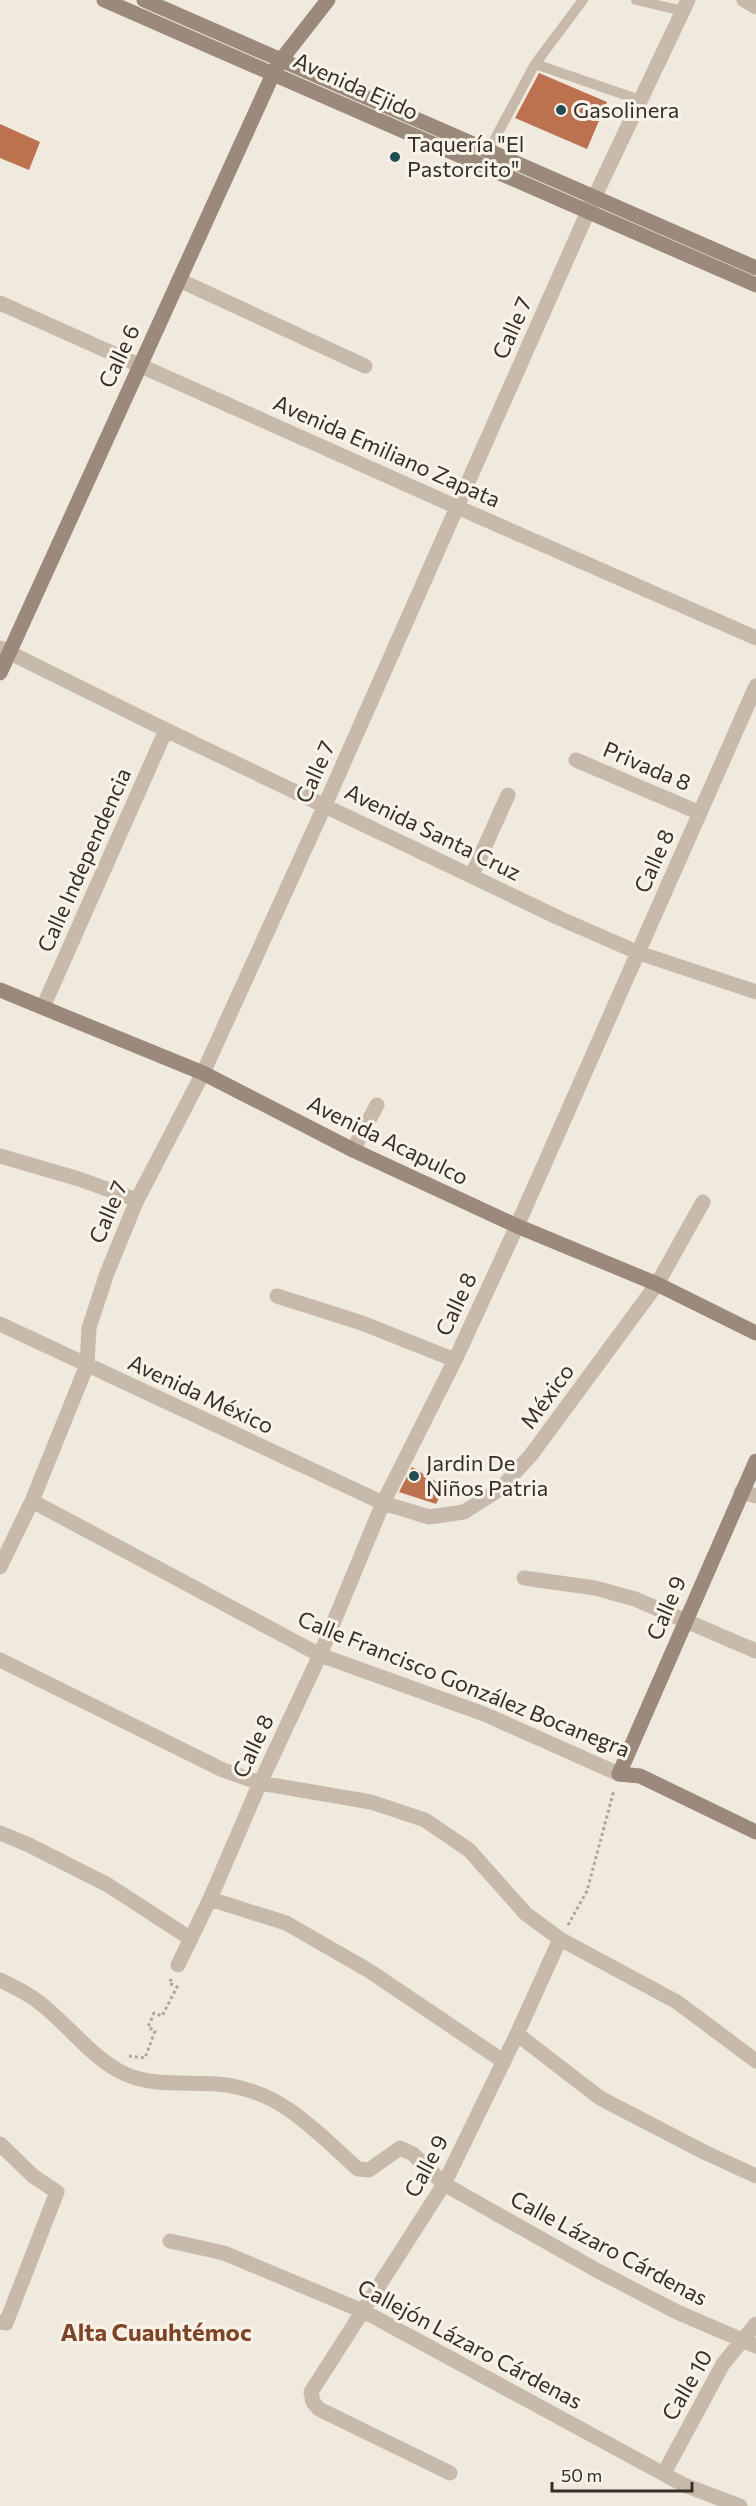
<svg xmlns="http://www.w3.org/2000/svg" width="756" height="2506" font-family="Commissioner,sans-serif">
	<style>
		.building { fill: #bd724f }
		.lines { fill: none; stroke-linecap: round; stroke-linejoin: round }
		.path { stroke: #b3a494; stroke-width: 3; stroke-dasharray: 3 3; stroke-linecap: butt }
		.lane { stroke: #c8baaa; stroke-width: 10 }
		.street { stroke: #c8baaa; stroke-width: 15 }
		.secondary { stroke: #9b8a7c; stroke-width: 15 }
		.poi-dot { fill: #224d54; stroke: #f8f3e9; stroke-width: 2 }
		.labels { text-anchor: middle; stroke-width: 6; stroke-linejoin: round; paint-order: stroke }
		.street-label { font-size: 22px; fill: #362e29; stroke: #f8f3e9 }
		.poi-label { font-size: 22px; fill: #362e29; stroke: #f8f3e9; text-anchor: start }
		.neighbourhood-label { font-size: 24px; font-weight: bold; fill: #7f4428; stroke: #f8f3e9 }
	</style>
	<rect width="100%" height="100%" fill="#f0e9dd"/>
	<path class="building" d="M 539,73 L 607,102 L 587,149 L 515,118 Z
		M 0,124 L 40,142 L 29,170 L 0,158 Z
		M 412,1467 L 445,1487 L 436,1504 L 399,1492 Z"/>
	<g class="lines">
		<path class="path" d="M 568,1925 L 587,1891 L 614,1790
			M 129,2056 L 145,2058 L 155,2031 L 148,2027 L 154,2013 L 162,2016 L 177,1987 L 169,1983 L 172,1978"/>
		<path class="lane" d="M 636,0 L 683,11
			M 535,64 L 640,100
			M 485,157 L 535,64 L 583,0"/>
		<path class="street" d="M 744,0 L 756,7
			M 179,280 L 365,366
			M 0,303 L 457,507 L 756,638
			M 0,648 L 166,730 L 559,918 L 639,953 L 756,992
			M 576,760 L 700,813
			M 472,875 L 508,795
			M 43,1007 L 166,730
			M 353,1150 L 377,1105
			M 0,1156 L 79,1179 L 137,1200
			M 277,1296 L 362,1323 L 455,1360
			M 0,1324 L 383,1503 L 429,1517 L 464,1512 L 500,1489 L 531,1455 L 657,1284 L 703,1202
			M 741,1492 L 756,1496
			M 32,1501 L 320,1655 L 484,1714 L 619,1774
			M 0,1567 L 32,1501 L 87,1365 L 89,1328 L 107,1273 L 137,1200 L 203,1073 L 325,805 L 594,198 L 688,0
			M 524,1578 L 595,1588 L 635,1599 L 756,1651
			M 0,1660 L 223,1770 L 260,1783 L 371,1802 L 425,1820 L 469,1850 L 526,1914 L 560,1939 L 677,2002 L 756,2061
			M 0,1833 L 29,1845 L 108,1885 L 191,1939
			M 210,1899 L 286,1923 L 368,1970 L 503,2061
			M 178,1965 L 210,1899 L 260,1783 L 320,1655 L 383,1503 L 455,1360 L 517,1226 L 756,686
			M 0,1980 C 12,1986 25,1992 36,2000 C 65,2021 87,2053 119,2071 C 151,2089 192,2080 227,2085 C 285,2094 316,2132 358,2169 L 369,2170 L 400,2148 L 413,2154 L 444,2184 L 598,2271 L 677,2312 L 756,2346
			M 517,2034 L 600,2098 L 704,2152 L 756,2176
			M 0,2144 L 33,2176 L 57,2192 L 6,2323 L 0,2322
			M 170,2241 L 224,2253 L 365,2312 L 684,2485 L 740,2506
			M 450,2473 L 319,2409 L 313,2402 L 311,2392 L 444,2184 L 517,2034 L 560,1939
			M 664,2473 L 723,2364 L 756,2324"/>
		<path class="secondary" d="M 104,0 L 756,285
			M 144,0 L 756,268
			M 0,673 L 273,74 L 281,60 L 328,0
			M 0,990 L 203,1073 L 353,1150 L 517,1226 L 657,1284 L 756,1333
			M 756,1461 L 619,1774 L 640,1776 L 756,1832"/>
	</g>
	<g class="poi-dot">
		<circle cx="561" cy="110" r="6"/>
		<circle cx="395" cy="157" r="6"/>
		<circle cx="414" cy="1476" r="6"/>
	</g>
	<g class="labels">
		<g class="street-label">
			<text transform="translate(356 86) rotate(24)" y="8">Avenida Ejido</text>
			<text transform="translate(512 328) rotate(-66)" y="8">Calle 7</text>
			<text transform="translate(119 356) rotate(-65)" y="8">Calle 6</text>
			<text transform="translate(387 451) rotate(24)" y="8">Avenida Emiliano Zapata</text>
			<text transform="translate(647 766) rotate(23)" y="8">Privada 8</text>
			<text transform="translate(315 772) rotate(-66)" y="8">Calle 7</text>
			<text transform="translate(433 832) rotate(26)" y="8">Avenida Santa Cruz</text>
			<text transform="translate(84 860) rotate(-66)" y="8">Calle Independencia</text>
			<text transform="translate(654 861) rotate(-66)" y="8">Calle 8</text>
			<text transform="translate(388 1140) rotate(26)" y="8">Avenida Acapulco</text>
			<text transform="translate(108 1212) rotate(-67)" y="8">Calle 7</text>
			<text transform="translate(456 1304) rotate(-65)" y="8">Calle 8</text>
			<text transform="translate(201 1394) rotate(25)" y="8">Avenida México</text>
			<text transform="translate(547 1396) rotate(-54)" y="8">México</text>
			<text transform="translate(666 1608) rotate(-67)" y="8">Calle 9</text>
			<text transform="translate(464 1684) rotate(22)" y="8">Calle Francisco González Bocanegra</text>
			<text transform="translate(253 1746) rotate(-65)" y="8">Calle 8</text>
			<text transform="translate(426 2166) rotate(-62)" y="8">Calle 9</text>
			<text transform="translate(609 2248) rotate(28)" y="8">Calle Lázaro Cárdenas</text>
			<text transform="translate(470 2344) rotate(28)" y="8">Callejón Lázaro Cárdenas</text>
			<text transform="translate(687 2385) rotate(-60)" y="8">Calle 10</text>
		</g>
		<g class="poi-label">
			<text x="573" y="118">Gasolinera</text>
			<text x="407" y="152">Taquería "El<tspan x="407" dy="25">Pastorcito"</tspan></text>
			<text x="426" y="1471">Jardin De<tspan x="426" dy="25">Niños Patria</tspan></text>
		</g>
		<g class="neighbourhood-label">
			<text x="156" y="2341">Alta Cuauhtémoc</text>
		</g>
	</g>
	<path d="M552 2482v9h140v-9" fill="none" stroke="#362e29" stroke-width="3"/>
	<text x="561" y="2482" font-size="18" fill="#362e29" stroke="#f8f3e9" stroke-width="4.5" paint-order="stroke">50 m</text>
</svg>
